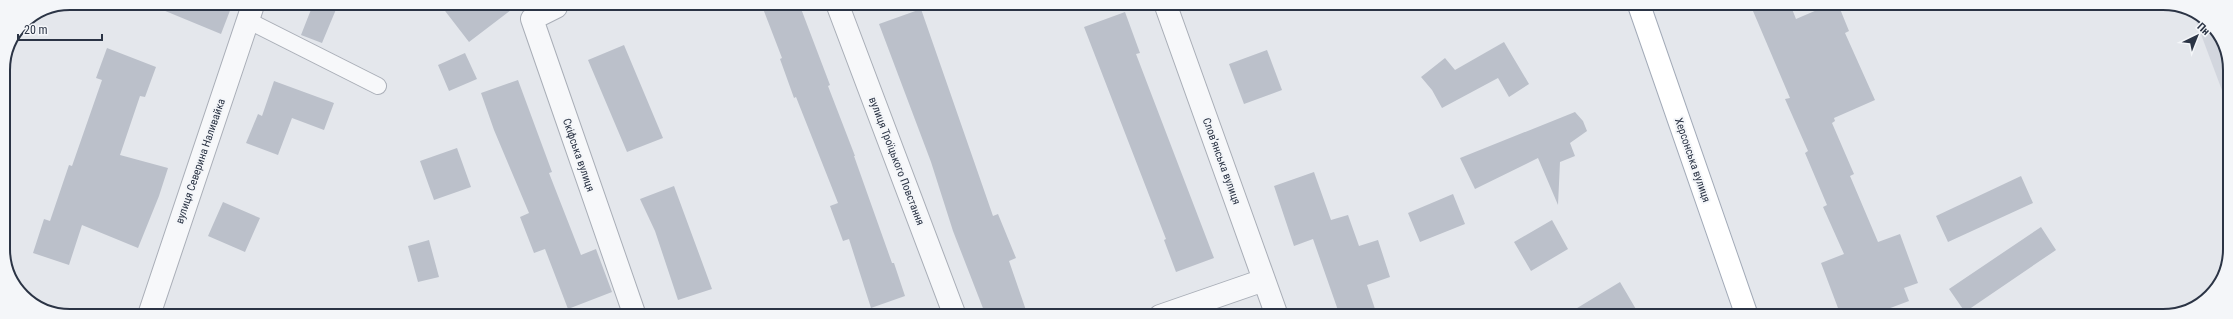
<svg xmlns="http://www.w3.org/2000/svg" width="2233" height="319" font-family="'Roboto Condensed',sans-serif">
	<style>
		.built { fill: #d2d6de }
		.building { fill: #bbc0ca }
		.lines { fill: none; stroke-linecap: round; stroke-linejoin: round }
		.service-casing { stroke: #a9aeb7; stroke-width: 18 }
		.minor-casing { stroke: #a9aeb7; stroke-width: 24 }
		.primary-casing { stroke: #a3abb8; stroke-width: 24 }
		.service { stroke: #f7f8fa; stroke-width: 16 }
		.minor { stroke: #f7f8fa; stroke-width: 22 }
		.primary { stroke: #fff; stroke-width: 22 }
		.labels { text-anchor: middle; stroke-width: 4; stroke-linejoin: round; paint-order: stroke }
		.street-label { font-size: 11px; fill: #2b3445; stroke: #f4f6f9 }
		.rim { fill: none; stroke: #2b3445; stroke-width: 2 }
	</style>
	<rect width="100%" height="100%" fill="#e4e7ec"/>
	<path class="built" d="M 2193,13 L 2207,20 L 2229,57 L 2229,109 Z"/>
	<path class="building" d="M 1750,4 L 1790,4 L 1796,19 L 1831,4 L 1838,4 L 1849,31 L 1845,33 L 1875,100 L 1834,118 L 1835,121 L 1832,123 L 1854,174 L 1850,176 L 1878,242 L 1900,234 L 1918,283 L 1904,288 L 1909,301 L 1885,310 L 1886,316 L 1841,316 L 1821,263 L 1844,254 L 1823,207 L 1827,205 L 1805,153 L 1808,151 L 1785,99 L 1790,98 Z
		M 762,6 L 800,6 L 830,85 L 828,86 L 855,156 L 854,156 L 892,263 L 894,263 L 905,296 L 871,308 L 849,239 L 843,241 L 830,206 L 838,203 L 796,97 L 794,98 L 780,59 L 782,58 Z
		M 312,7 L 337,7 L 322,43 L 301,35 Z
		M 442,7 L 515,7 L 469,42 Z
		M 158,8 L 231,8 L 221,34 Z
		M 921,9 L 993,216 L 998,214 L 1016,258 L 1009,261 L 1028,316 L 986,316 L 953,231 L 931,162 L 879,24 Z
		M 1125,12 L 1140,53 L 1136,54 L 1214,258 L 1176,272 L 1164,240 L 1166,239 L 1084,27 Z
		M 1504,42 L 1529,84 L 1509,97 L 1498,78 L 1442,108 L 1432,90 L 1421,77 L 1445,58 L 1455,70 Z
		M 624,45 L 663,138 L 627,152 L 588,60 Z
		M 107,48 L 156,67 L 145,97 L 140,96 L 120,155 L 168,168 L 159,196 L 138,248 L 82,225 L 69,265 L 33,253 L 44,219 L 50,221 L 69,165 L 72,166 L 102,80 L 96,78 Z
		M 1267,50 L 1282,90 L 1244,104 L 1229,64 Z
		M 465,53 L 477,79 L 449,91 L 438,65 Z
		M 518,80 L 552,172 L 549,173 L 581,255 L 596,249 L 612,292 L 568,309 L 545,249 L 534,253 L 520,217 L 529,213 L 494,130 L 481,93 Z
		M 274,81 L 334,103 L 324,130 L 292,118 L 278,155 L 246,143 L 258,114 L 262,116 Z
		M 1575,112 L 1583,121 L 1587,131 L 1570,143 L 1575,156 L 1560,162 L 1558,205 L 1538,158 L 1475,189 L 1460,158 Z
		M 457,148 L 471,187 L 434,200 L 420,161 Z
		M 1314,172 L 1331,220 L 1348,215 L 1359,246 L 1378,240 L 1390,277 L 1367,285 L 1376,312 L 1363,316 L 1340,316 L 1313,239 L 1294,246 L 1274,186 Z
		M 2021,176 L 2033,203 L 1948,242 L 1936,216 Z
		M 674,186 L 712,289 L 678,300 L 655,231 L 640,199 Z
		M 1453,194 L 1465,224 L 1420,242 L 1408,213 Z
		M 223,202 L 260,218 L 245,252 L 208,236 Z
		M 1552,220 L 1568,249 L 1531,271 L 1514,242 Z
		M 2041,227 L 2056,250 L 1965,312 L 1949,289 Z
		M 429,240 L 439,277 L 418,282 L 408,246 Z
		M 1620,282 L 1640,316 L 1564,316 Z"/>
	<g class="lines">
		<g class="service-casing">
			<path id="service" d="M 247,20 L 378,86"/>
		</g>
		<g class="minor-casing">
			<path id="minor" d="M 838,6 L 955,316
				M 1166,6 L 1277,316
				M 556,7 L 532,19 L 635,316
				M 149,315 L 252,8
				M 1160,316 L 1264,280"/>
		</g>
		<g class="primary-casing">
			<path id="primary" d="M 1639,5 L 1747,316"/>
		</g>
		<use href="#service" class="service"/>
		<use href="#minor" class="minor"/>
		<use href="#primary" class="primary"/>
	</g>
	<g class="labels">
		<g class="street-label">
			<text transform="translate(579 155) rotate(71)" y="4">Скіфська вулиця</text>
			<text transform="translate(1693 160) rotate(71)" y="4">Херсонська вулиця</text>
			<text transform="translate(200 161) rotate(-71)" y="4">вулиця Северина Наливайка</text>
			<text transform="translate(897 161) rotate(69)" y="4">вулиця Троїцького Повстання</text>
			<text transform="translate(1222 161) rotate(70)" y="4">Словʼянська вулиця</text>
		</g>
	</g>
	<path d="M0 0H2233V319H0ZM70 10H2163A60 60 0 0 1 2223 70V249A60 60 0 0 1 2163 309H70A60 60 0 0 1 10 249V70A60 60 0 0 1 70 10Z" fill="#f4f6f9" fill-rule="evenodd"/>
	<path class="rim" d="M70 10H2163A60 60 0 0 1 2223 70V249A60 60 0 0 1 2163 309H70A60 60 0 0 1 10 249V70A60 60 0 0 1 70 10Z"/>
	<g transform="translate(2197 36) rotate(43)" stroke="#f4f6f9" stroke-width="3" paint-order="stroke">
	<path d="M0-3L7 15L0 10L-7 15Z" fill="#2b3445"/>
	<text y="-6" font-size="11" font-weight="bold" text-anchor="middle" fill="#2b3445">Пн</text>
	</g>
	<path d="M18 34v6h84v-6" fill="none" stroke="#2b3445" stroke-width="2"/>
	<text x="24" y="34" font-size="12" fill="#2b3445" stroke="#f4f6f9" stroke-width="3" paint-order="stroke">20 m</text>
</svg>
